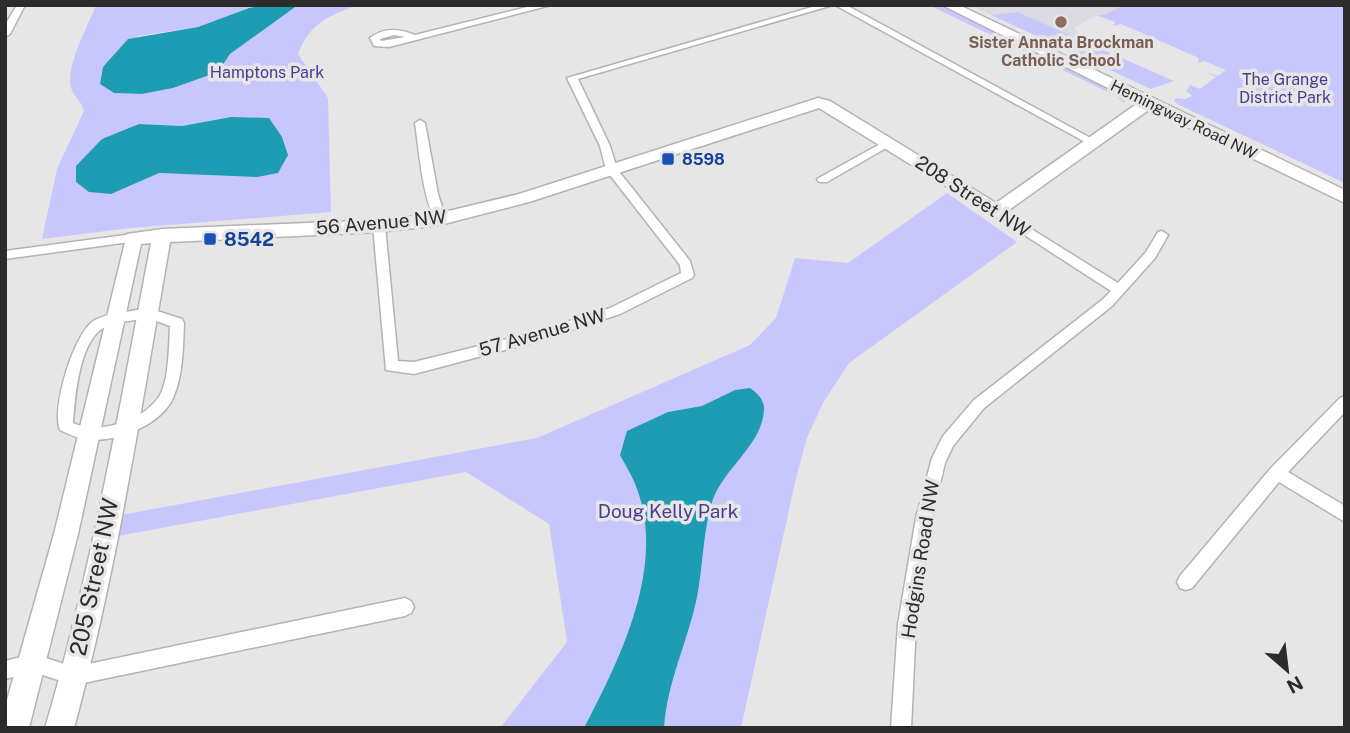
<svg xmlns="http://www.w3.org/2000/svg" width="1350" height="733" font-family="'Public Sans',sans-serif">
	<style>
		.built { fill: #dadae2 }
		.green { fill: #c7c7fe; fill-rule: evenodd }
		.water { fill: #1e9cb3 }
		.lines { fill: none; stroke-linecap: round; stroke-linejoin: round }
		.street-casing { stroke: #b3b3b4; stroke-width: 3 }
		.secondary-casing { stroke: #b3b3b4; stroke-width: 3 }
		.street { fill: #fff; fill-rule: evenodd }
		.secondary { fill: #fff; fill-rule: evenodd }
		.education-dot { fill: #8d6e63; stroke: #e6e6e7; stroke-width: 2.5 }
		.transit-dot { fill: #1a4fb4; stroke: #e6e6e7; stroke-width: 2.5 }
		.labels { text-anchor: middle; stroke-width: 7; stroke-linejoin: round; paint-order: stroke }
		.far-education-label { font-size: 16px; font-weight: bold; fill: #785e54; stroke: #e6e6e7 }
		.far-park-label { font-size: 16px; fill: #483d93; stroke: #e6e6e7 }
		.far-street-label { font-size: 16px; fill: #2c2c2d; stroke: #e6e6e7 }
		.far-transit-label { font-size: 16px; font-weight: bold; fill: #164399; stroke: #e6e6e7; text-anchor: start }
		.street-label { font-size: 19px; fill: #2c2c2d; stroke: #e6e6e7 }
		.transit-label { font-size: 19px; font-weight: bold; fill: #164399; stroke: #e6e6e7; text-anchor: start }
		.park-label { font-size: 19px; fill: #483d93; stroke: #e6e6e7 }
		.near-street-label { font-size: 23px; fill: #2c2c2d; stroke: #e6e6e7 }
	</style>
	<rect width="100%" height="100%" fill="#e6e6e7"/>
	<path class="built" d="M 969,5 L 1124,5 L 1104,15 L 1096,15 L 1074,28 L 1085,37 L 1080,41 L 1017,13 L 991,15 Z"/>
	<path class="green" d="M 96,5 L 266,5 L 249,8 L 198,27 L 138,36 L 103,67 L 100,84 L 114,93 L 142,94 L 173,88 L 218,72 L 230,54 L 298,5 L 357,5 C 327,17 310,23 298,54 L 328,98 L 331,212 L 131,228 L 42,239 L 57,169 L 84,111 C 82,101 74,97 71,88 C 65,68 88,25 96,5 ZM 231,117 L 257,177 L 159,173 L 139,124 L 182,126 Z
		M 929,5 L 938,5 L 1122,94 L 1126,98 L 1124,103 L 1116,96 Z
		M 1124,5 L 1345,5 L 1345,183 L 1177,104 L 1174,100 L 1177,98 L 1185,99 L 1192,96 L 1186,91 L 1190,85 L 1200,89 L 1216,77 L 1207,72 L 1218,76 L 1226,70 L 1204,61 L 1198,63 L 1199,58 L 1121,24 L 1113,26 L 1115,22 L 1096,15 L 1104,15 Z
		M 1017,12 L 1174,81 L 1151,89 L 991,15 Z
		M 947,193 L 1017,242 L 849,363 L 823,403 L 807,438 L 796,478 L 741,728 L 500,728 L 567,642 L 549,524 L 466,472 L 118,536 L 121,515 L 537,438 L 750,345 L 776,318 L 795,258 L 848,263 Z"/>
	<path class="water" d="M 266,5 L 298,5 L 230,54 L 218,72 L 173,88 L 142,94 L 114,93 L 100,84 L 103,67 L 128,39 L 198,27 L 249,8 Z
		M 231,117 L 269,118 L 282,137 L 288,155 L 278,173 L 257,177 L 159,173 L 111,194 L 89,192 L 76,182 L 76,166 L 102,139 L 139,124 L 182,126 Z
		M 750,388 C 757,393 764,399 764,409 C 763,445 723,468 712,502 C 703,532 703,566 697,597 C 688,641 667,682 664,728 L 584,728 C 620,659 666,567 637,489 C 633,477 626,466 620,455 L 627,431 L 668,412 L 702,406 L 735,390 Z"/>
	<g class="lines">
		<g class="street-casing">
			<path id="street" d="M 17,5 L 25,5 L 10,34 L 5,37 L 5,25 Z
				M 535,5 L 551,5 L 389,47 L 374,46 L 370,38 C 384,27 400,29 415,35 ZM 394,35 L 405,37 L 381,41 L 380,39 Z
				M 819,5 L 833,5 L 578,79 L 610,146 L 617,169 L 690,261 L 694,275 L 692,278 L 620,314 L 535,342 L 414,374 L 386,370 L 373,226 L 375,223 L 383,223 L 385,226 L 398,361 L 414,362 L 535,332 L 610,308 L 681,273 L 680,265 L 606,170 L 600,146 L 567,78 Z
				M 835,5 L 846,5 L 1096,141 L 1091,144 L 1087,143 Z
				M 420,120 L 425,123 L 438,194 L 446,219 L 440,223 C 424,216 418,142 415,123 Z
				M 889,139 L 894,142 L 893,144 L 827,182 L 819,182 L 817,179 Z
				M 996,207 L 1118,283 L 1146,252 L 1158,232 L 1162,231 L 1168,235 L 1155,258 L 1112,306 L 984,408 L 953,446 L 945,463 L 932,518 L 916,624 L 911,728 L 891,728 L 898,624 L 916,518 L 932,458 L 943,436 L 974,400 L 1102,300 L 1111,291 L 992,214 L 990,211 Z
				M 133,234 L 139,238 L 137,241 L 5,259 L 5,251 Z
				M 148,308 L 182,319 L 184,323 C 183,347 183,376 173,398 C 161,425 119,441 90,440 C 79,439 70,435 60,430 C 51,410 74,331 95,320 C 110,312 131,312 148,308 ZM 148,318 L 170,326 C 169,344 169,380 160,395 C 144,421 100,435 73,423 C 75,397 79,340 105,327 C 117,321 134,321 148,318 Z
				M 1345,396 L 1345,412 L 1288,472 L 1345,506 L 1345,522 L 1279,482 L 1192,588 L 1186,590 L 1180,588 L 1177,582 L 1180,576 L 1271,468 L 1340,398 Z
				M 405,598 L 411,601 L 414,607 L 411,613 L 405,616 L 74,685 L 33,672 L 5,679 L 5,661 L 33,654 L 74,667 Z"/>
		</g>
		<g class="secondary-casing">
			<path id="secondary" d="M 942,5 L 959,5 L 1345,190 L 1345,203 L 1150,109 L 1002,215 L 996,217 L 819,108 L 529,202 L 440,225 L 379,232 L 170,242 C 142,403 117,571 74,728 L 45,728 C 92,570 120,404 151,243 L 141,244 L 78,534 L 29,728 L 5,728 L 5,707 L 54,534 L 127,234 L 162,229 L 379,220 L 440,213 L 519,194 L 818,98 L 830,101 L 996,203 L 1138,103 Z"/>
		</g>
		<use href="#street" class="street"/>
		<use href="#secondary" class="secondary"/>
	</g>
	<circle class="education-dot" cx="1061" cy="22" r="7"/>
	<g class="transit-dot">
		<rect x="661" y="152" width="14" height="14" rx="3.5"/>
		<rect x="203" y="232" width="14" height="14" rx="3.5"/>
	</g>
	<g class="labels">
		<g class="far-education-label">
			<text x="1061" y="48">Sister Annata Brockman<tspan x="1061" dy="18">Catholic School</tspan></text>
		</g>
		<g class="far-park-label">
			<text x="267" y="78">Hamptons Park</text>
			<text x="1285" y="85">The Grange<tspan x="1285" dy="18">District Park</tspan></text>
		</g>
		<g class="far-street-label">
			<text transform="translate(1184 119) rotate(26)" y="6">Hemingway Road NW</text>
		</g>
		<g class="far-transit-label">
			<text x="682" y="165">8598</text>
		</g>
		<g class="street-label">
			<text transform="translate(973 196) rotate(33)" y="7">208 Street NW</text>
			<text transform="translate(381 222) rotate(-5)" y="7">56 Avenue NW</text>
			<text transform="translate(542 332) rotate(-16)" y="7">57 Avenue NW</text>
			<text transform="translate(920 559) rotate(-81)" y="7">Hodgins Road NW</text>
		</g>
		<g class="transit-label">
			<text x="224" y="246">8542</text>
		</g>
		<g class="park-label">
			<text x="668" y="518">Doug Kelly Park</text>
		</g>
		<g class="near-street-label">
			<text transform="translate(94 577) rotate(-78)" y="8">205 Street NW</text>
		</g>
	</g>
	<rect width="1350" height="733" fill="none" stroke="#2c2c2d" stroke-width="14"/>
	<g transform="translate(1287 670) rotate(152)" stroke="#e6e6e7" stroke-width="5" paint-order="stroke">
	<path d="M0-5L12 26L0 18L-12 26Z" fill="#2c2c2d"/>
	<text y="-10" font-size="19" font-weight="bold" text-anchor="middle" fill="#2c2c2d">N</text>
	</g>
</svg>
